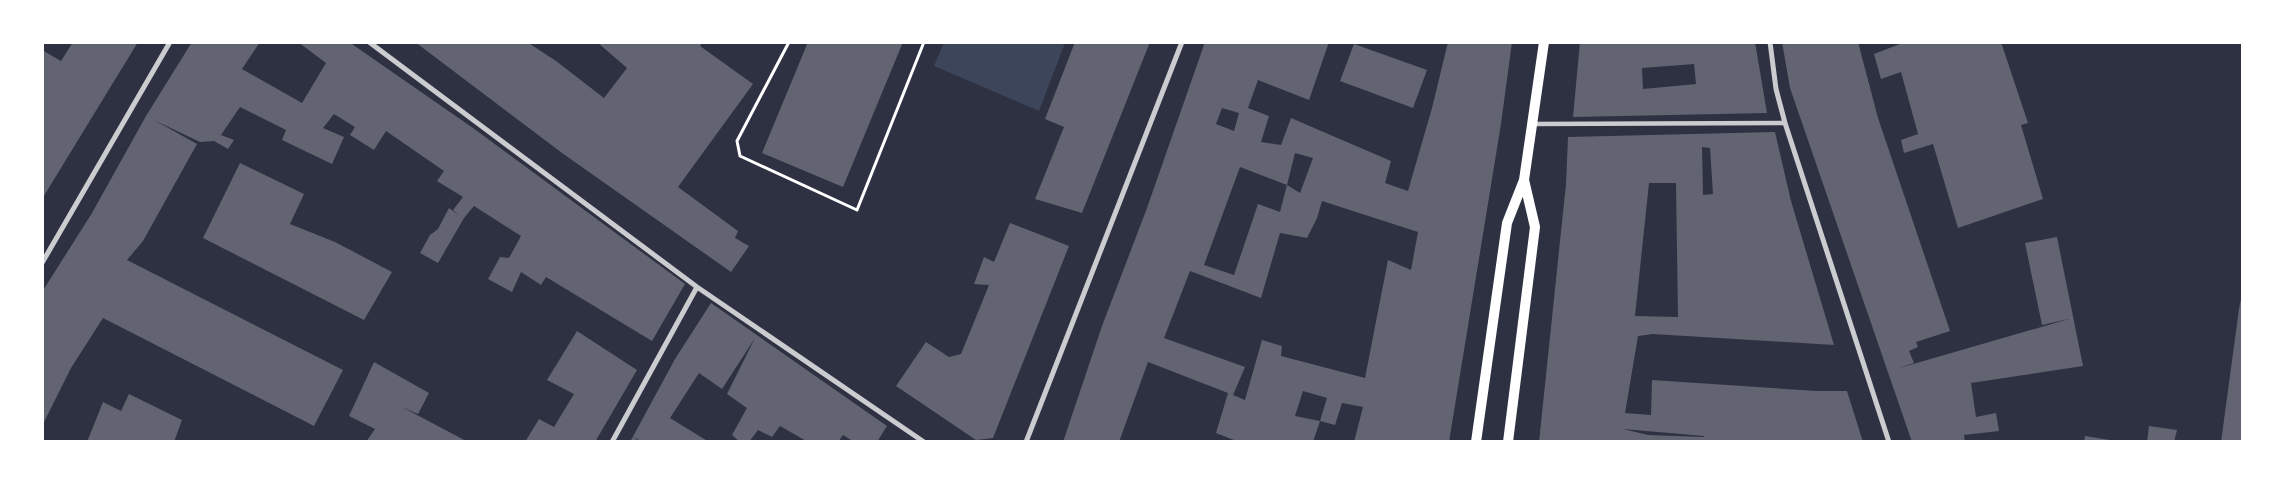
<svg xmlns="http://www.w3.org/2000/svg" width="2285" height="484" font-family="'Nunito Sans',sans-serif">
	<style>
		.green { fill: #3c4559 }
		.building { fill: #626471; fill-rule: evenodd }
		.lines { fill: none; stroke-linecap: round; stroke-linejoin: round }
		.path { stroke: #fff; stroke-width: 3 }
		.pedestrian { stroke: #caccd0; stroke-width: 4.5 }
		.minor { stroke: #caccd0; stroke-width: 5 }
		.secondary { stroke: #fff; stroke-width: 10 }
	</style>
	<rect width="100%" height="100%" fill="#2d3142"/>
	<path class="green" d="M 944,42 L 1065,42 L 1065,43 L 1039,111 L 934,66 Z"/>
	<path class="building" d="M 73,42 L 138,42 L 42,199 L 42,50 L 61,61 Z
		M 192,42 L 260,42 L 242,69 L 302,103 L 326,63 L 298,42 L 349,42 L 473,128 L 685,284 L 652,341 L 546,277 L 541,285 L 521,272 L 512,292 L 488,279 L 500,257 L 509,258 L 521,236 L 474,206 L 464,218 L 438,263 L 420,253 L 430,235 L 438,229 L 449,208 L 460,216 L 453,210 L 463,197 L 437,181 L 444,171 L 386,131 L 374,150 L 350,135 L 355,127 L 334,114 L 323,128 L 344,137 L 332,164 L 282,140 L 286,130 L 240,107 L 221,135 L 234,140 L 228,149 L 214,141 L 200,142 L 154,120 L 197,144 L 143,241 L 127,260 L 343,370 L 314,426 L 103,318 L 71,368 L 42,426 L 42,292 L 92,213 L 146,116 Z
		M 415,42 L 527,42 L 556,61 L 604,98 L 627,68 L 597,42 L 703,42 L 700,46 L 753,84 L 678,187 L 738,231 L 735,238 L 749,246 L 731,272 L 562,153 Z
		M 808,42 L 903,42 L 843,187 L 762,153 Z
		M 1075,42 L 1150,42 L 1082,213 L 1035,199 L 1064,127 L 1045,119 Z
		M 1205,42 L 1329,42 L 1309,100 L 1258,80 L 1248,108 L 1269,116 L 1261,142 L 1281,145 L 1291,118 L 1391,161 L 1385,183 L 1408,191 L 1432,108 L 1448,42 L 1512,42 L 1501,124 L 1449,442 L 1354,442 L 1363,407 L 1342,403 L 1335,425 L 1320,421 L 1327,398 L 1303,391 L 1295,416 L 1320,421 L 1313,442 L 1239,442 L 1216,433 L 1228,393 L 1148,362 L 1119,442 L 1063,442 L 1102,326 L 1147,208 ZM 1222,108 L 1239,113 L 1234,131 L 1216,124 ZM 1295,153 L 1313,158 L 1300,193 L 1287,185 ZM 1240,167 L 1287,185 L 1280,212 L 1258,204 L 1234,275 L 1204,265 ZM 1322,201 L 1418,232 L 1411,270 L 1388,260 L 1365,378 L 1281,356 L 1282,346 L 1262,340 L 1245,400 L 1233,395 L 1245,367 L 1164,338 L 1190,271 L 1261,298 L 1280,233 L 1307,238 L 1317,218 Z
		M 1580,42 L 1755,42 L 1767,113 L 1573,117 ZM 1694,64 L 1696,84 L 1643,89 L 1642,68 Z
		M 1782,42 L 1858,42 L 1878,118 L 1950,331 L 1916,342 L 1918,347 L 1909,351 L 1914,363 L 1896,369 L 2069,319 L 2042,325 L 2025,243 L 2057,237 L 2083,366 L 1971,383 L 1976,417 L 1996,413 L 1999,431 L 1964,435 L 1965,442 L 1912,442 L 1790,88 Z
		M 1905,42 L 2001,42 L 2028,123 L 2021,125 L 2043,199 L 1958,228 L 1933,144 L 1904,153 L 1901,140 L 1918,134 L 1901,72 L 1881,79 L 1874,54 Z
		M 1354,44 L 1427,70 L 1413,108 L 1340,81 Z
		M 1775,132 L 1791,201 L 1834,345 L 1653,334 L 1638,336 L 1625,413 L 1651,415 L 1652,380 L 1816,391 L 1847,391 L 1863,442 L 1539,442 L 1566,184 L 1568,137 ZM 1702,147 L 1710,148 L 1713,194 L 1703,195 ZM 1649,183 L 1676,183 L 1678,317 L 1635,316 ZM 1623,429 L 1704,436 L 1704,437 L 1648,435 Z
		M 240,163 L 304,194 L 290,224 L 335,242 L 392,272 L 364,320 L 203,238 Z
		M 1010,223 L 1069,246 L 993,438 L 976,440 L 896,386 L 926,342 L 949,357 L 961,354 L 989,285 L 974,284 L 984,257 L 994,262 Z
		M 2242,294 L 2242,442 L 2221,442 L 2239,309 Z
		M 711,303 L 887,426 L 877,442 L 854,442 L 843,435 L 838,442 L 808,442 L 780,426 L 772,437 L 758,430 L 749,442 L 740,442 L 732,435 L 747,408 L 727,394 L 755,338 L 722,389 L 699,373 L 670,418 L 709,442 L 643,442 L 633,437 L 640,442 L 630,442 L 675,359 Z
		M 577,331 L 637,370 L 595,442 L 525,442 L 539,419 L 554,427 L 574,394 L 547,380 Z
		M 374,362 L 429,393 L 418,414 L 402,407 L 468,442 L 366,442 L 375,429 L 349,416 Z
		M 129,394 L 182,420 L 174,442 L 87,442 L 103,402 L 121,411 Z
		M 2149,426 L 2177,430 L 2174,442 L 2147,442 Z
		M 2085,436 L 2110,440 L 2110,442 L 2084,442 Z"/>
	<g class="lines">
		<path class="path" d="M 789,42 L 737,141 L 740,156 L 857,210 L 924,42"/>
		<path class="pedestrian" d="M 1533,124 L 1785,123"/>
		<path class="minor" d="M 369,42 L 697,287 L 924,442
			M 1770,42 L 1776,89 L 1785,123 L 1889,442
			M 42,263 L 170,42
			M 612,442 L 697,287
			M 1026,442 L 1182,42"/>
		<path class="secondary" d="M 1476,442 L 1507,223 L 1524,180 L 1544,42
			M 1508,442 L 1535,227 L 1524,180"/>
	</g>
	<rect width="2285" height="484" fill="none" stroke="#ffffff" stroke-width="88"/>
</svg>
